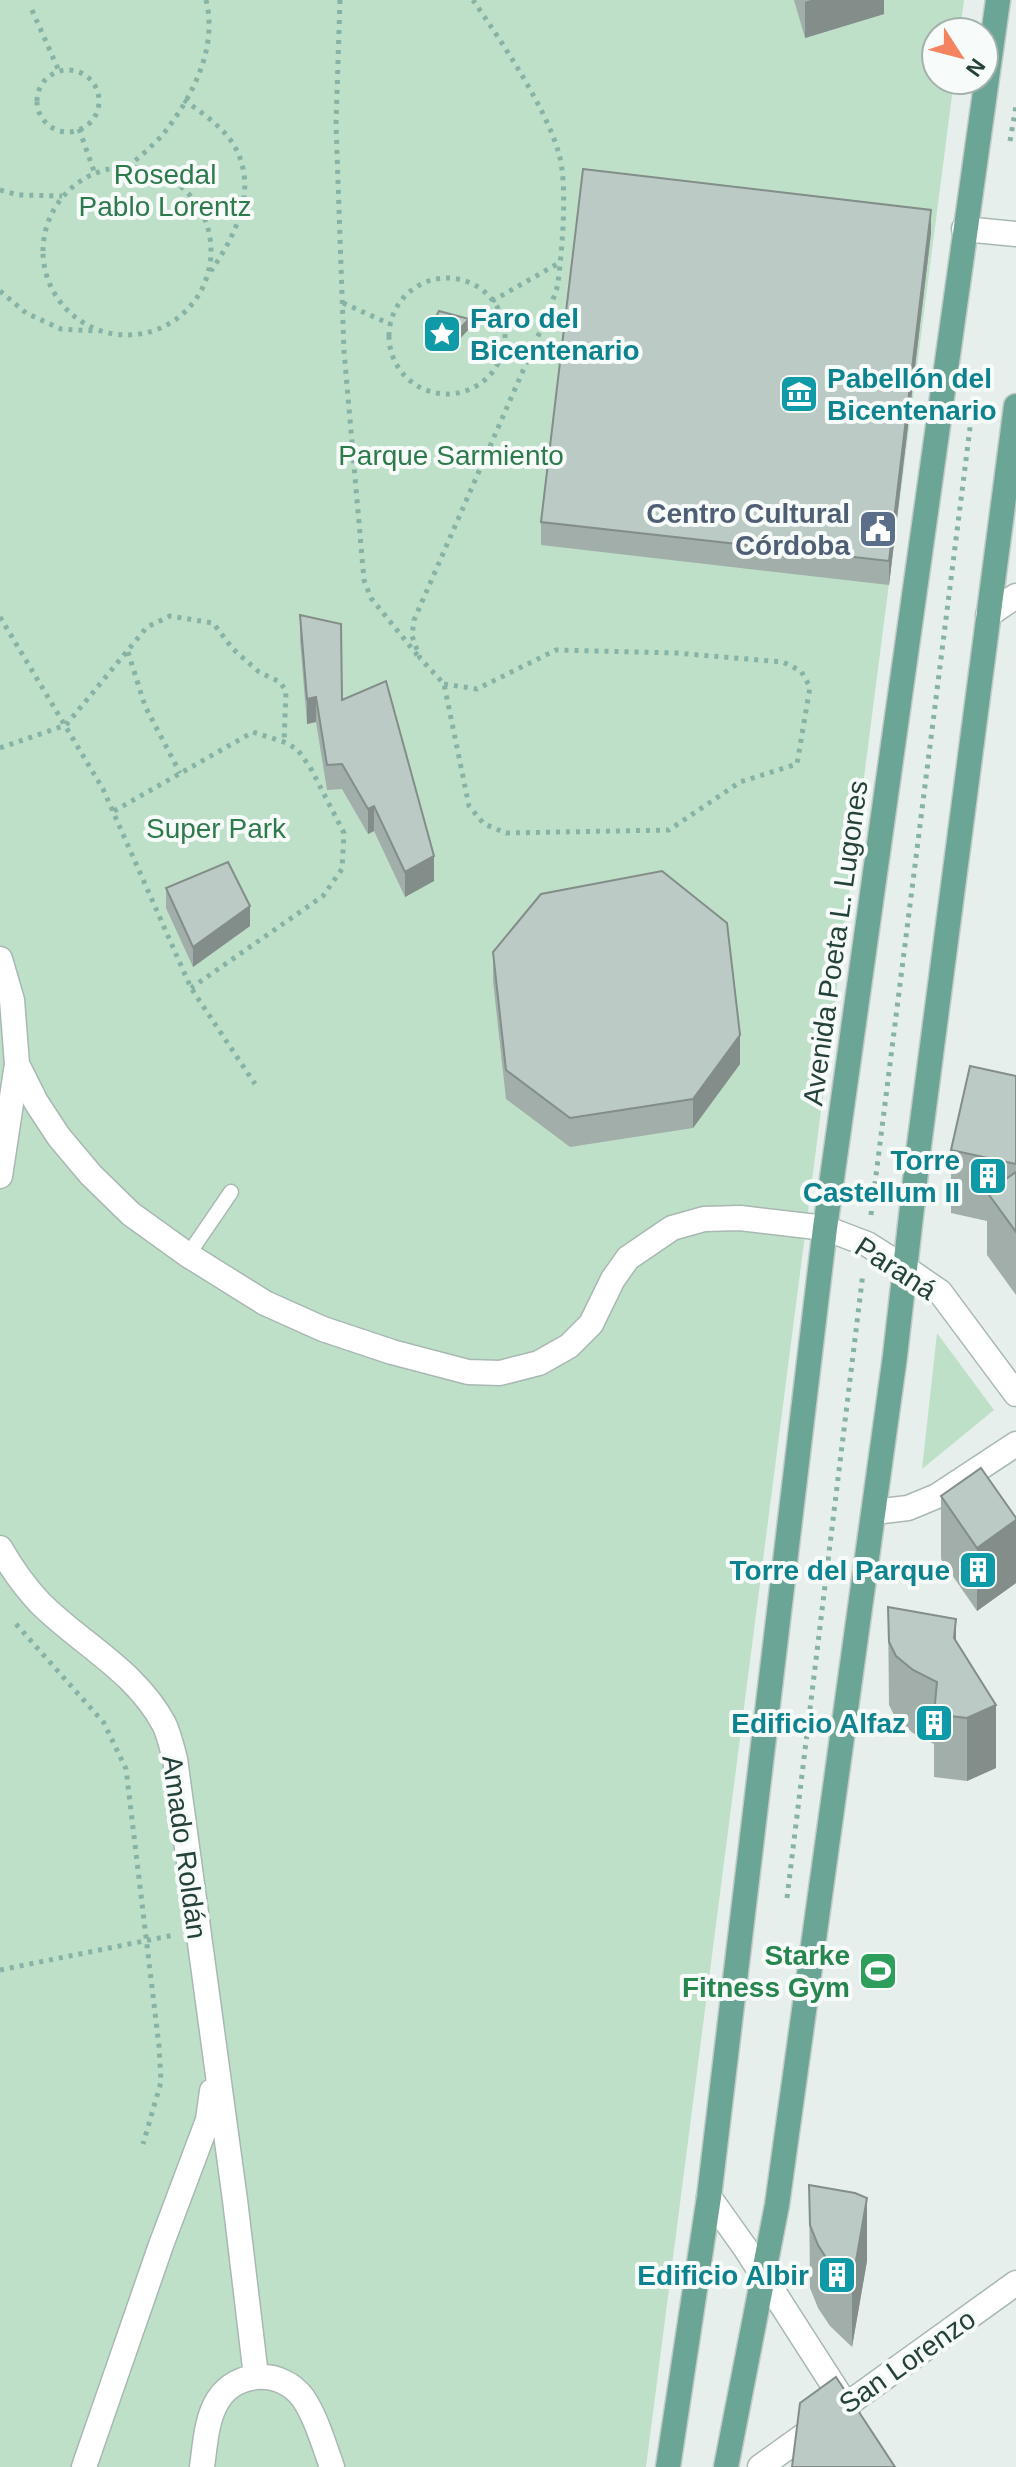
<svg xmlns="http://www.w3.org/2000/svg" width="1016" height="2467" font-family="Arial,sans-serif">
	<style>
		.green { fill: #bfe0c8 }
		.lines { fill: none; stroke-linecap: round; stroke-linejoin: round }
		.lane-casing { stroke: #a8b8b2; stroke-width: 17 }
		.street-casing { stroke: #a8b8b2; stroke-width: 27 }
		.primary-casing { stroke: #c2cac8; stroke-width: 27 }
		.path { stroke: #86b3a5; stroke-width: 5; stroke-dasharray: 4 6; stroke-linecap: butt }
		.lane { stroke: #fff; stroke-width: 14 }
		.street { stroke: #fff; stroke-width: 24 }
		.primary { stroke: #6aa596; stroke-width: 24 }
		.wall { fill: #a1aea9 }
		.shaded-wall { fill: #838d89 }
		.building { fill: #bbcac4; stroke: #838d89; stroke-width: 2 }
		.labels { text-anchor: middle; stroke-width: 8; stroke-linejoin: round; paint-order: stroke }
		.park-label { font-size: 28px; fill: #2d7a4b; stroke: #f7fbf9 }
		.culture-label { font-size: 28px; font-weight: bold; fill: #0d838f; stroke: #f7fbf9; text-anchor: end }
		.service-label { font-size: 28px; font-weight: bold; fill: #4e5e75; stroke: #f7fbf9; text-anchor: end }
		.street-label { font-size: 28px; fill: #24423a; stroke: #f7fbf9 }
		.leisure-label { font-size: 28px; font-weight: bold; fill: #27864d; stroke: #f7fbf9; text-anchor: end }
	</style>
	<rect width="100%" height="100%" fill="#e6efeb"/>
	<path class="green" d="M 0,0 L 964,0 L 960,32 L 936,32 L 936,80 L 954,80 L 646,2467 L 0,2467 Z
		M 937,1333 L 994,1410 L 922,1469 Z"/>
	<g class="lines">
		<g class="lane-casing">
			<path id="lane" d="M 188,1255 L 231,1192"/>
		</g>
		<g class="street-casing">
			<path id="street" d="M 964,229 L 1016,234
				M 988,615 L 1016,596
				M 0,959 L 12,1000 L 17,1064 L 0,1176
				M 17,1064 L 36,1102 L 59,1137 L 91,1175 L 131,1214 L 188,1255 L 265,1303 L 323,1329 L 392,1352 L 468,1372 L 500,1373 L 539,1363 L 569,1346 L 591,1324 L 613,1279 L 628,1258 L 672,1228 L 704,1219 L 740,1218 L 825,1228 L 867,1244 L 905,1268 L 940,1292 L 1016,1394
				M 874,1512 L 908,1508 L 937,1496 L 1016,1444
				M 0,1548 C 12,1569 24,1586 40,1603 C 81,1644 135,1670 164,1724 C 169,1734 172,1748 175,1759 L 235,2200 L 256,2376
				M 709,2197 L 746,2249 L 848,2408
				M 84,2467 L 161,2245 L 208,2120 L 212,2091
				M 202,2467 C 205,2446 206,2419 218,2400 C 237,2370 282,2369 303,2398 C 316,2417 324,2445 332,2467
				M 760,2467 L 1016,2283"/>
		</g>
		<g class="primary-casing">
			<path id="primary" d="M 668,2467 L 709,2197 L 825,1228 L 998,0
				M 726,2467 L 777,2205 L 895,1356 L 919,1146 L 1016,406"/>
		</g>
		<path class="path" d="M 340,0 L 336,124 L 344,351 L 364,580 L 371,598 L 418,656
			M 32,10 L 59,71
			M37 101a31 31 0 1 1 62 0a31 31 0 1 1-62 0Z
			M 184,100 C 201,112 220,125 232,142 C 260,186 237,233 211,271
			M 79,129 L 95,174
			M 1010,141 L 1016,106
			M 128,167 C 140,156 154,145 164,133 C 193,96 218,47 206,0
			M43 251a84 84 0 1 1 168 0a84 84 0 1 1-168 0Z
			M 0,190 L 18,195 L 62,196
			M389 336a58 58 0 1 1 116 0a58 58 0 1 1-116 0Z
			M 0,291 L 26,313 L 61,329 L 95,331
			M 492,301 L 559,263
			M 343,303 L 390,324
			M 0,617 L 103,789 L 191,988 L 255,1084
			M 128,652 L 145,706 L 180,773
			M 444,684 L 477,689 L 556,650 L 676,653 L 783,662 L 801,671 L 810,687 L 797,764 L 740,782 L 669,830 L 506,833 L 484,824 L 469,806 L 444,684 L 420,658 L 412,636 L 414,620 L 546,318 C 550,306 556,294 558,283 C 562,250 568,186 559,154 C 546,107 501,41 473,0
			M 0,748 L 66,725 L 147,627 L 170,616 L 213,623 L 233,649 L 259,672 L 280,682 L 286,691 L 284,742
			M 114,811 L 253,732 L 284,742 L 297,749 L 310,767 L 344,833 L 342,869 L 323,896 L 191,988
			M 871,1215 L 973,404
			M 16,1624 L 104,1723 L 126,1769 L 159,2046 L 161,2082 L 143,2144
			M 787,1898 L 863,1273
			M 0,1970 L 174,1935"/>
		<use href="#lane" class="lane"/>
		<use href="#street" class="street"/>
		<use href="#primary" class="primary"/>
	</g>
	<path class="wall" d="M 794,0 L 884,0 L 884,14 L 805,38 Z
		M 931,233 L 889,585 L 541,545 L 541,522 Z
		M 469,329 L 452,347 L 426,346 L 426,336 Z
		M 300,615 L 342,700 L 434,881 L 405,897 L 374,831 L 368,834 L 342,789 L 327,790 L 316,722 L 307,724 L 300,640 Z
		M 166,888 L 250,926 L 193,967 L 166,908 Z
		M 493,952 L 740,1064 L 693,1128 L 570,1147 L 506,1099 L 493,981 Z
		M 1016,1076 L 1016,1295 L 987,1255 L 987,1221 L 951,1213 L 951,1150 Z
		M 941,1496 L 1016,1518 L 1016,1583 L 977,1611 L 941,1559 Z
		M 888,1607 L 956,1643 L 996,1768 L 967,1781 L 934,1777 L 934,1744 L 913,1733 L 896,1719 L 889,1705 Z
		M 809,2185 L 867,2261 L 852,2347 L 830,2326 L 818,2308 L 810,2288 Z"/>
	<path class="shaded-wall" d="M 811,0 L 884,0 L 884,14 L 805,38 L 805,2 Z
		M 931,210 L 931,233 L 889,585 L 889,561 Z
		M 469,319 L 469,329 L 452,347 L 452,337 Z
		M 316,697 L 316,722 L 307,724 L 307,699 Z
		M 374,806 L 374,831 L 368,834 L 368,809 Z
		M 434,856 L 434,881 L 405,897 L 405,872 Z
		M 250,906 L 250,926 L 193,967 L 193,947 Z
		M 740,1035 L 740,1064 L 693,1128 L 693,1099 Z
		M 1016,1520 L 1016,1583 L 977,1611 L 977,1548 Z
		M 956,1619 L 956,1682 L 954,1638 Z
		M 996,1705 L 996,1768 L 967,1781 L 967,1718 Z
		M 867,2198 L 867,2261 L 852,2347 L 852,2284 Z"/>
	<path class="building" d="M 583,169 L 931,210 L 889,561 L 541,522 Z
		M 439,311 L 469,319 L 452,337 L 426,336 Z
		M 300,615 L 341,624 L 342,700 L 386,681 L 434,856 L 405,872 L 374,806 L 368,809 L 342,764 L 327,765 L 316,697 L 307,699 Z
		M 228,862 L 250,906 L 193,947 L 166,888 Z
		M 662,871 L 727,923 L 740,1035 L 693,1099 L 570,1118 L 506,1070 L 493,952 L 541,894 Z
		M 970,1066 L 1016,1076 L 1016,1164 L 951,1150 Z
		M 1016,1172 L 1016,1232 L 987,1192 Z
		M 981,1468 L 1016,1518 L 1016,1520 L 977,1548 L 941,1496 Z
		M 888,1607 L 956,1619 L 954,1638 L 996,1705 L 967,1718 L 934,1714 L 937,1682 L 913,1670 L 896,1656 L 889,1642 Z
		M 809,2185 L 855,2193 L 867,2198 L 852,2284 L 830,2264 L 818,2245 L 810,2225 Z
		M 836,2377 L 895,2467 L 792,2467 L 800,2403 Z"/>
	<defs>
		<g id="sight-square" transform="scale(2)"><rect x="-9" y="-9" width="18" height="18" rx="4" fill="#0f9aa8" stroke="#f7fbf9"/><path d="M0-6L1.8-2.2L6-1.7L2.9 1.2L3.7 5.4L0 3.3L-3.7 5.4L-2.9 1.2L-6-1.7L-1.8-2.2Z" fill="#fff"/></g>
		<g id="museum-square" transform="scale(2)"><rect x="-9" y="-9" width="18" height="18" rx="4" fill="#0f9aa8" stroke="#f7fbf9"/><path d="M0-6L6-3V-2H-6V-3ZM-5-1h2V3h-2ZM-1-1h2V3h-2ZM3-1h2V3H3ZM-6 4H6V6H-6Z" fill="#fff"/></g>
		<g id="civic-square" transform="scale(2)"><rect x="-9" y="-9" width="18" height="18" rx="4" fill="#5c6f8a" stroke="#f7fbf9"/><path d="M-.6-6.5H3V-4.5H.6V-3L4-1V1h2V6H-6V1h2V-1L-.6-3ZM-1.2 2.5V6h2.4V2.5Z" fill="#fff"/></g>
		<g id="building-square" transform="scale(2)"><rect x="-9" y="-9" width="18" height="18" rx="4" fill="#0f9aa8" stroke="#f7fbf9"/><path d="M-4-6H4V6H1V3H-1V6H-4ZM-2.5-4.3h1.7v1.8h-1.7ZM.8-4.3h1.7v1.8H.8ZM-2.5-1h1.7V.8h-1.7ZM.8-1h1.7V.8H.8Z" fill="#fff"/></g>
		<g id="stadium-square" transform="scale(2)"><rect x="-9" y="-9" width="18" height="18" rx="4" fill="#2e9e5b" stroke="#f7fbf9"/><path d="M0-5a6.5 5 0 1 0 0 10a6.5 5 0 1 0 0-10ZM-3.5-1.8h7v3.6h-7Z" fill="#fff"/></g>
	</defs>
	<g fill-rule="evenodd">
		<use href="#sight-square" x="442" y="334"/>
		<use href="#museum-square" x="799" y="394"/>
		<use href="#civic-square" x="878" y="529"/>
		<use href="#building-square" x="988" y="1176"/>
		<use href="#building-square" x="978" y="1570"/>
		<use href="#building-square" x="934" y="1723"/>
		<use href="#stadium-square" x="878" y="1971"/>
		<use href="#building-square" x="837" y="2275"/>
	</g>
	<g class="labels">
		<g class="park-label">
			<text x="165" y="184">Rosedal<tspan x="165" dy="32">Pablo Lorentz</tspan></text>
			<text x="451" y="465">Parque Sarmiento</text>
			<text x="216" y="838">Super Park</text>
		</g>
		<g class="culture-label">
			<text x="470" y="328" text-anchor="start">Faro del<tspan x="470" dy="32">Bicentenario</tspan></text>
			<text x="827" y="388" text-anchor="start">Pabellón del<tspan x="827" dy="32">Bicentenario</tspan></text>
			<text x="960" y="1170">Torre<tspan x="960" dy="32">Castellum II</tspan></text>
			<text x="950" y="1580">Torre del Parque</text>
			<text x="906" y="1733">Edificio Alfaz</text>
			<text x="809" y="2285">Edificio Albir</text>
		</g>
		<g class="service-label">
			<text x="850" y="523">Centro Cultural<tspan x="850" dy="32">Córdoba</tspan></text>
		</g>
		<g class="street-label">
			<text transform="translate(835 943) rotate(-82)" y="10">Avenida Poeta L. Lugones</text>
			<text transform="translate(896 1268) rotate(33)" y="10">Paraná</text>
			<text transform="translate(185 1847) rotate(82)" y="10">Amado Roldán</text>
			<text transform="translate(907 2361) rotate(-35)" y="10">San Lorenzo</text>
		</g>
		<g class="leisure-label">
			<text x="850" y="1965">Starke<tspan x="850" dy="32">Fitness Gym</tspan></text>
		</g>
	</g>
	<g transform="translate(960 56) rotate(126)"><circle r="38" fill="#f7fbf9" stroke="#a3b1ad" stroke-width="2"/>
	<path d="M0-6L14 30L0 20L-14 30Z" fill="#f4845f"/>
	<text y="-12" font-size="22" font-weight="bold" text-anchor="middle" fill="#24423a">N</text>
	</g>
</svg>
